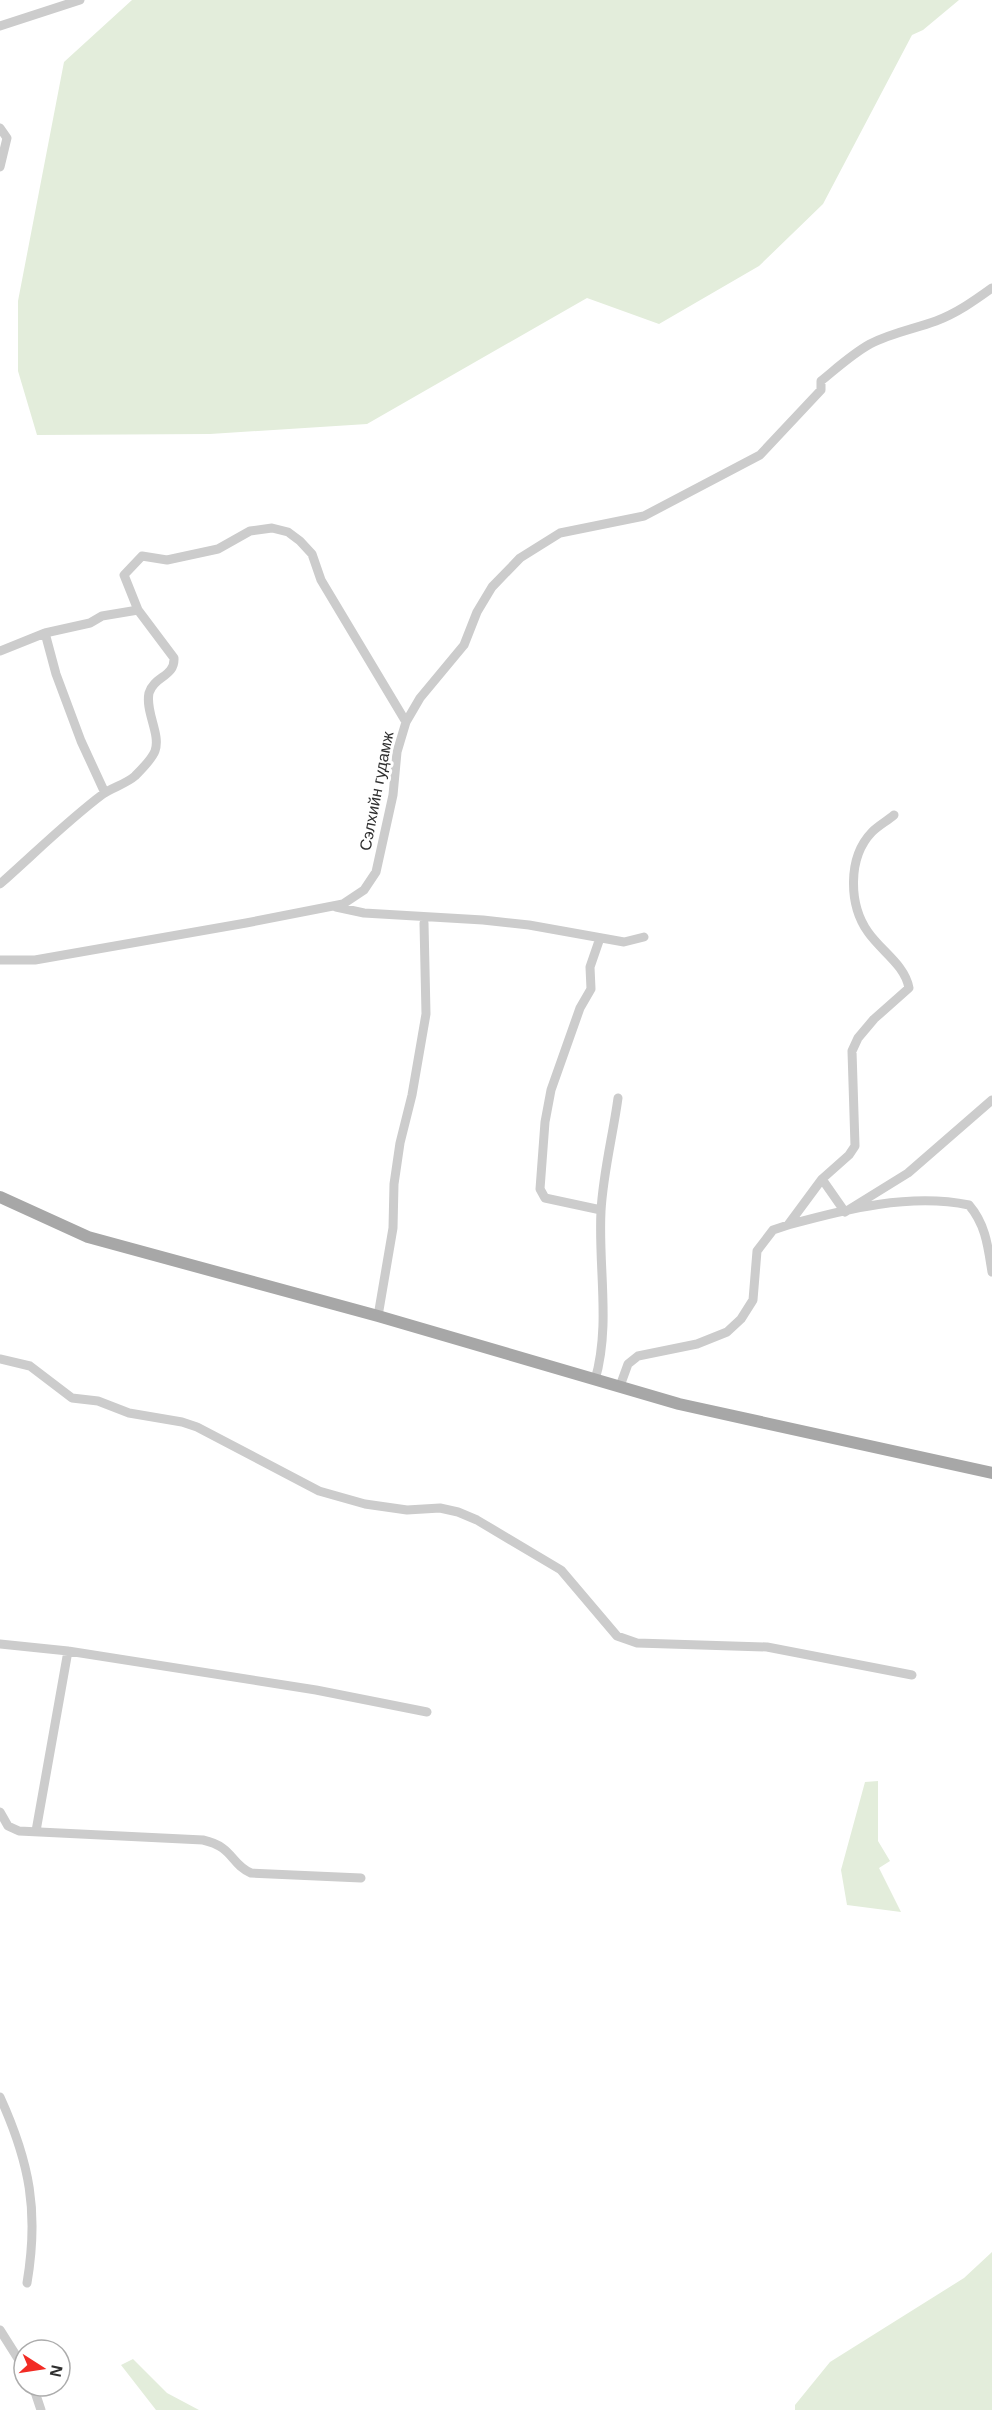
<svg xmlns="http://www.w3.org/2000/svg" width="992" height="2410" font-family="Helvetica,sans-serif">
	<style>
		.green { fill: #e3eddb }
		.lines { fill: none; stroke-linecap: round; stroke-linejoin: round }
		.minor { stroke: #ccc; stroke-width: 9 }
		.major { stroke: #a7a7a7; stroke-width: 12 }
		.labels { text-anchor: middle; stroke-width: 6; stroke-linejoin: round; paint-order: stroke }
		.street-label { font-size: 16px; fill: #2f2f2f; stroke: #fff }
	</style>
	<rect width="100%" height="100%" fill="#fff"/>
	<path class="green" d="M 132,0 L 959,0 L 923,30 L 912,35 L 823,204 L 759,266 L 659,324 L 587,298 L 367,424 L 210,434 L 37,435 L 18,371 L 18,301 L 64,62 Z
		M 878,1781 L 878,1841 L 890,1861 L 879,1868 L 901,1912 L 847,1905 L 841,1870 L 865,1782 Z
		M 992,2252 L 992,2410 L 795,2410 L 795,2405 L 830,2362 L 964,2278 Z
		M 133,2359 L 167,2393 L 199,2410 L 156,2410 L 121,2365 Z"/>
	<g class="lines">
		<path class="minor" d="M 0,26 L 80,0
			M 0,128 L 7,138 L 0,167
			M 0,651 L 45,633
			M 105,793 L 81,741 L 56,674 L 45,633 L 90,623 L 102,616 L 138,610
			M 0,884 C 34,854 67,821 103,794 C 113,787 126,784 135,776 C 141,770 152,759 155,751 C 161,734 145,712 149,693 C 154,676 175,677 174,658 L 138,610 L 124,575 L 142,556 L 167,560 L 218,549 L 250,531 L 272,528 L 288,532 L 300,541 L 312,554 L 321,580 L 406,722
			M 336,907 L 364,913 L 483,920 L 529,925 L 624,942 L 644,937
			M 600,938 L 590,967 L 591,989 L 580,1008 L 551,1090 L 545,1122 L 540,1189 L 545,1198 L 601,1210
			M 0,960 L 35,960 L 246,923 L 343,904 L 364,890 L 376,872 L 393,795 L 397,752 L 406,722 L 420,698 L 464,645 L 477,612 L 492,587 L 520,558 L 560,533 L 644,516 L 760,455 L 821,390 L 821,381 C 837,368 852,354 870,344 C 891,333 914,329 936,321 C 957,313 974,301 992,288
			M 822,1179 L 845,1212 L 908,1173 L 992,1100
			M 788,1225 L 822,1179 L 849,1155 L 855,1146 L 852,1051 L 858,1038 L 874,1019 L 909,988 C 905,965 881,951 868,932 C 849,905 847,858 872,832 C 878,826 887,821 894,815
			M 378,1316 L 393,1228 L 394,1184 L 400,1143 L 412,1095 L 426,1014 L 424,923
			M 0,1359 L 30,1366 L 72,1398 L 98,1401 L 129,1413 L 182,1422 L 197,1427 L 319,1491 L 365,1504 L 407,1510 L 440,1508 L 458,1512 L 477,1520 L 561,1570 L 617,1636 L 637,1643 L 767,1647 L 912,1675
			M 595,1380 C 611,1325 598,1267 601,1211 C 603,1173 613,1135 618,1098
			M 620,1386 L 628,1364 L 638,1356 L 697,1344 L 727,1332 L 741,1319 L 753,1300 L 757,1251 L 773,1230 L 788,1225 C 846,1209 910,1193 969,1205 C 986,1225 988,1247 992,1272
			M 0,1644 L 68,1651 L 316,1690 L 427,1712
			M 0,1812 L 8,1826 L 19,1831 L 203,1840 C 234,1847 230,1864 251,1873 L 361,1878
			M 36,1831 L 68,1651
			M 0,2097 C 30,2163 39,2212 27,2283
			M 0,2330 L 24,2368
			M 33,2386 L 41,2410"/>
		<path class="major" d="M 0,1197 L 88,1237 L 378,1316 L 679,1404 L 992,1473"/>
	</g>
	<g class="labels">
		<g class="street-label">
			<text transform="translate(376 791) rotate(-79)" y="6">Сэлхийн гудамж</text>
		</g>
	</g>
	<g transform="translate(42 2368) rotate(102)"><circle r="28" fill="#ffffff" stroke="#acacac" stroke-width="1.5"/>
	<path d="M0-4.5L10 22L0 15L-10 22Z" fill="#f22b24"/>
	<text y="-9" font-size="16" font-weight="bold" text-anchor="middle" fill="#2f2f2f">N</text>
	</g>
</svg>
